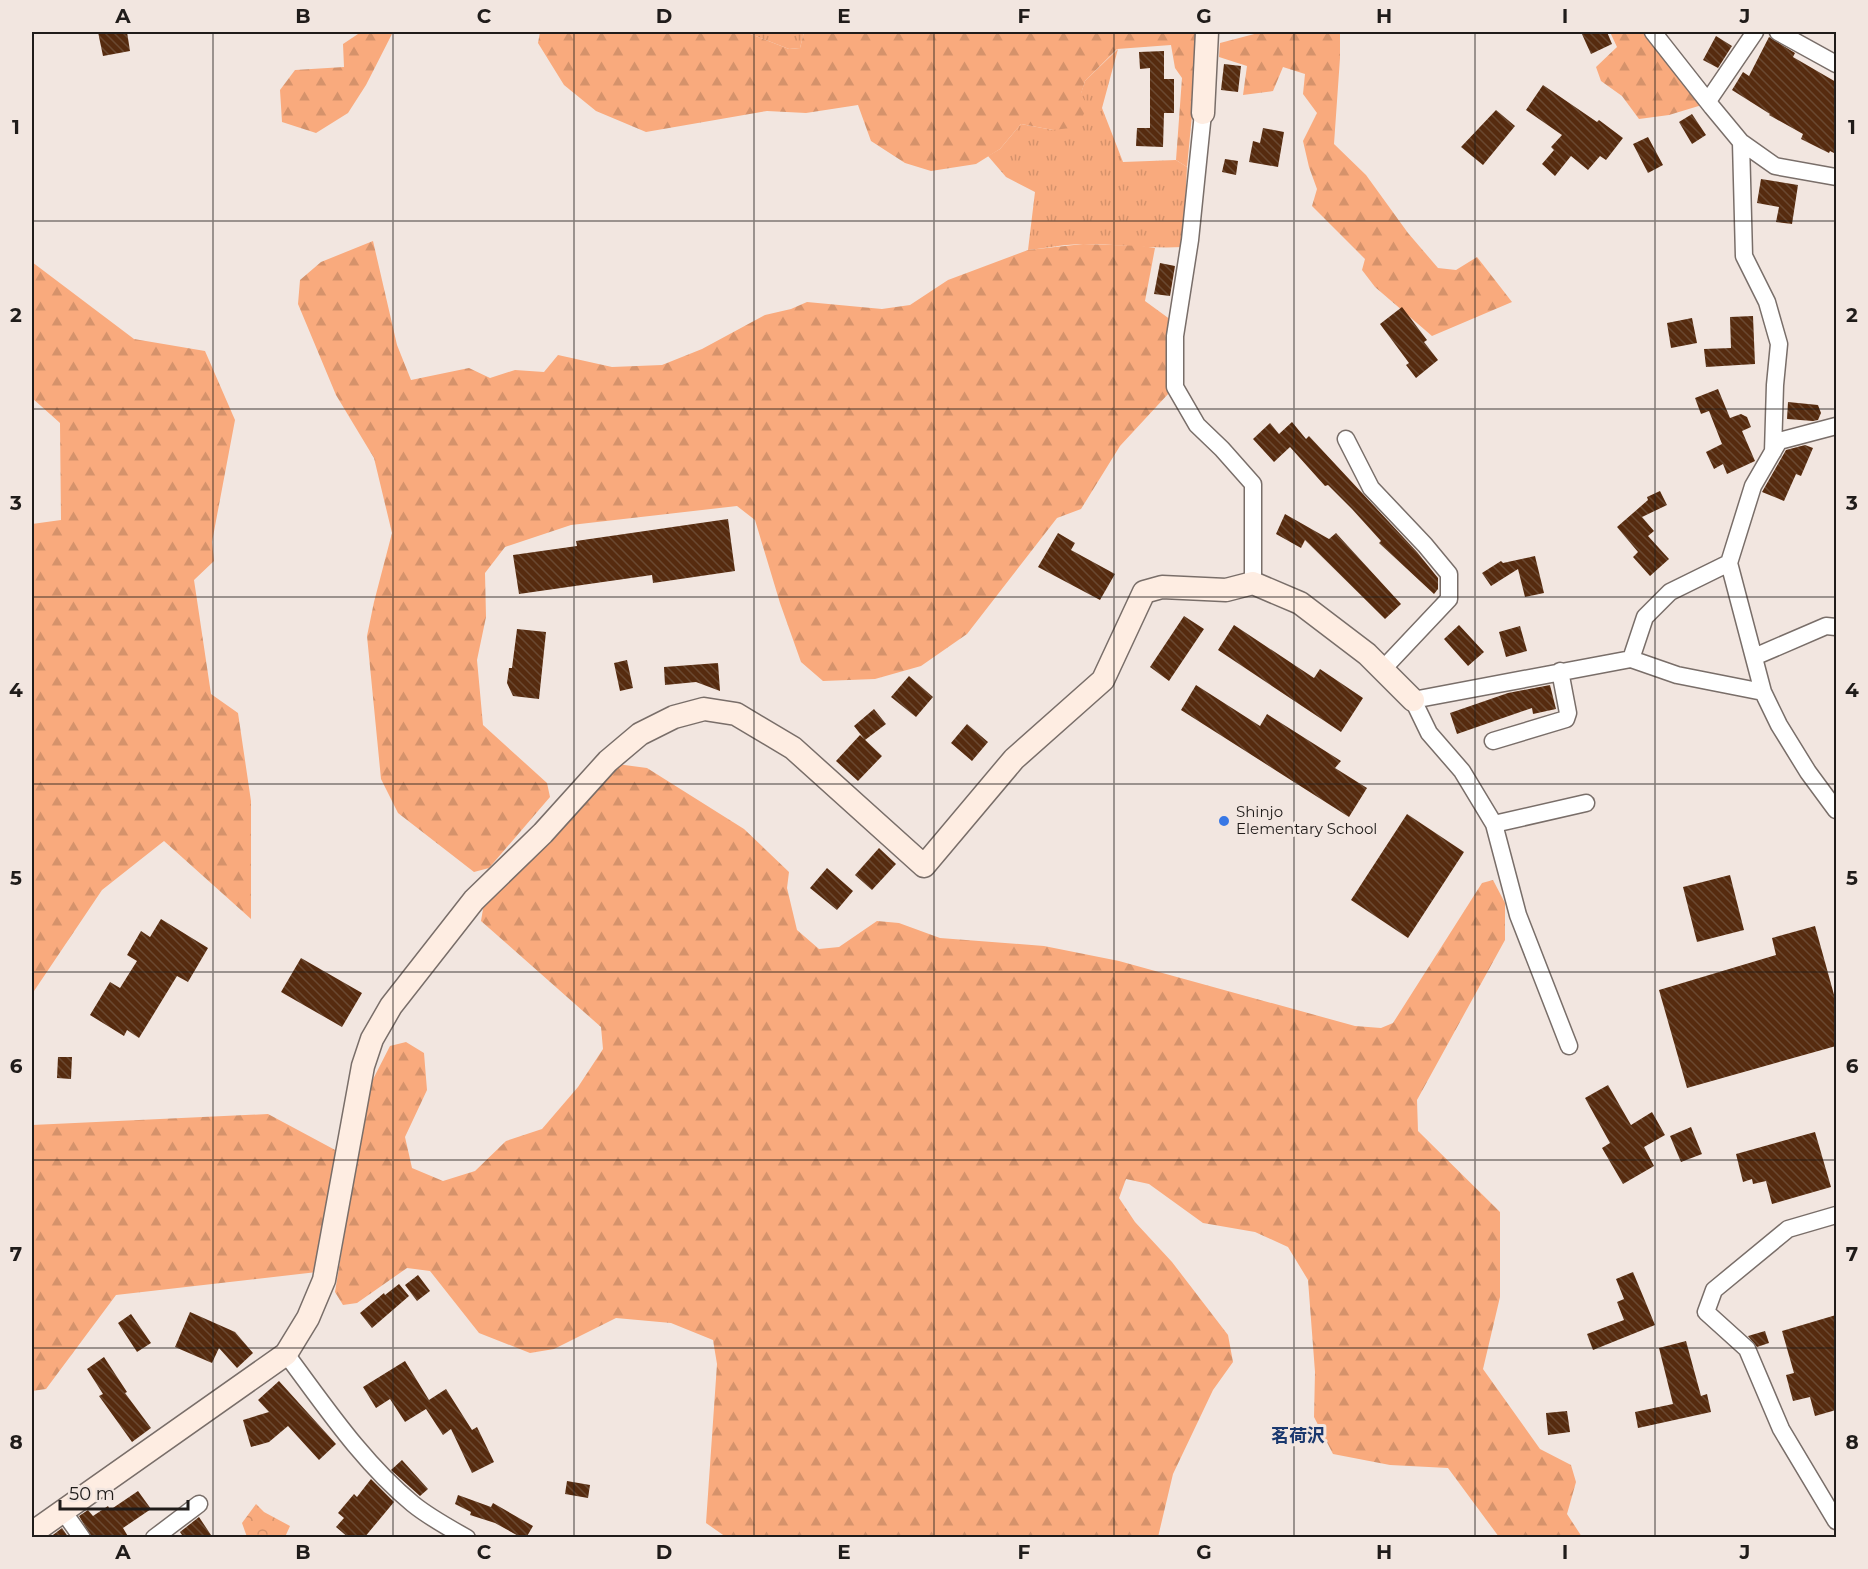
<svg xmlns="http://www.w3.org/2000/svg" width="1868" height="1569" font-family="Montserrat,'Noto Sans JP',sans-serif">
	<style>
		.grass { fill: url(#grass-tufts) }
		.forest { fill: url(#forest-firs) }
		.park { fill: url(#park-crowns) }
		.building { fill: url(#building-back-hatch) }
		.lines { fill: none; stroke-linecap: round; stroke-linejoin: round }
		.street-casing { stroke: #796e69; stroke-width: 19 }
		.secondary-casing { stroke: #796e69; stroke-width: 25 }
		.street { stroke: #fff; stroke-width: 16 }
		.secondary { stroke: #feede2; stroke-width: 22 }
		.grid { fill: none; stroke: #201c1a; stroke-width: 1.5; stroke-opacity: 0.55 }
		.poi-dot { fill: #3877e5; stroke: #f2e6e0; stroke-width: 2 }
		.labels { text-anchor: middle; stroke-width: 6; stroke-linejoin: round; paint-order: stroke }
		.poi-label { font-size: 15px; fill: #201c1a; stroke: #f2e6e0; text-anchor: start }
		.quarter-label { font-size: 18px; font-weight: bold; fill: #1a386e; stroke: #f2e6e0 }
		.neatline { fill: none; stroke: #201c1a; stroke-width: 2 }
		.grid-label { font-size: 20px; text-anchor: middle; font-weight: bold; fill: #201c1a }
	</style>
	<defs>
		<pattern id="grass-tufts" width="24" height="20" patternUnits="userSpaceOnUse" patternTransform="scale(1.5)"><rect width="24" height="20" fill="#f9aa7d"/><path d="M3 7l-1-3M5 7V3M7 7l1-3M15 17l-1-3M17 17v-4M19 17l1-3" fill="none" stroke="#d5926b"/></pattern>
		<pattern id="forest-firs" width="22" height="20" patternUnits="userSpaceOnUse" patternTransform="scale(1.5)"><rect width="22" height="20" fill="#f9aa7d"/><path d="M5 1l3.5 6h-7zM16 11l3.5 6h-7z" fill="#d5926b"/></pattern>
		<pattern id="park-crowns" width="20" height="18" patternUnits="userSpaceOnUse" patternTransform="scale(1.5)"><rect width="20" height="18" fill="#f9aa7d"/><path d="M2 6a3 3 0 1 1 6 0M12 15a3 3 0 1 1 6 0" fill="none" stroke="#d5926b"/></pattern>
		<pattern id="building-back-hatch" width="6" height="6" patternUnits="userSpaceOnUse" patternTransform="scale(1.5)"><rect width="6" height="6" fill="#562b0f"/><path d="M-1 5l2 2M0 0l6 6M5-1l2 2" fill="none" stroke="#6a4831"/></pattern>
	</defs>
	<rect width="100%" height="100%" fill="#f2e6e0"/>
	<path class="grass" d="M 745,32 L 804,32 L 800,48 L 789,49 Z
		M 1118,49 L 1102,108 L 1123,162 L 1176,160 L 1187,167 L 1183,247 C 1150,249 1117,244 1084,244 C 1066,244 1047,248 1028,250 L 1035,192 L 1006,177 L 988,156 L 1000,149 L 1021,124 L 1053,130 L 1081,93 L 1085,81 Z"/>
	<path class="forest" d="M 361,32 L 393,32 L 366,85 L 348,113 L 316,133 L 282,122 L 280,90 L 295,70 L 344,67 L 343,44 Z
		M 540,32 L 745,32 L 789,49 L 800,48 L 804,32 L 1196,32 L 1196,74 L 1187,167 L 1176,160 L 1182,78 L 1175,68 L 1171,45 L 1117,49 L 1085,81 L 1081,94 L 1087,105 L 1079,127 L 1053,130 L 1021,124 L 1000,149 L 976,164 L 931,171 L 905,163 L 871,141 L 858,105 L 806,113 L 767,111 L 646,132 L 596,111 L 564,85 L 538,43 Z
		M 1262,32 L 1340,32 L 1340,58 L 1334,144 L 1366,175 L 1408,233 L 1438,268 L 1456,270 L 1477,257 L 1512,302 L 1432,336 L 1375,287 L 1362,270 L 1365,259 L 1312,206 L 1317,189 L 1309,167 L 1303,141 L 1317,113 L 1303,94 L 1305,74 L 1283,67 L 1273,91 L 1243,95 L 1247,66 L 1219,57 L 1220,43 Z
		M 1610,32 L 1646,32 L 1702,105 L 1669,115 L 1639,119 L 1622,96 L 1601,81 L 1596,67 L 1617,47 Z
		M 373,241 L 397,345 L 411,380 L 469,368 L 490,378 L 515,370 L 544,372 L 558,355 L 612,367 L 662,365 L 702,349 L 765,315 L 791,309 L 807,302 L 882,309 L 910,305 L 948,280 L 1028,250 L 1083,244 L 1142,246 L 1155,248 L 1145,301 L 1171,320 L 1169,393 L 1120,446 L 1081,509 L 1057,518 L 967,634 L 921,666 L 875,679 L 823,681 L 801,662 L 780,603 L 755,520 L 737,506 L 571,525 L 505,547 L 485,573 L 486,617 L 477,660 L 483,725 L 547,783 L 550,797 L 489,868 L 474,872 L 398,813 L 381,779 L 367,636 L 374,602 L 392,533 L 374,458 L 336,395 L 298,304 L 300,280 L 321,262 Z
		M 32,262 L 134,339 L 205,351 L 235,420 L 212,542 L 214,561 L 194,580 L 211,694 L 238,713 L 251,801 L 251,919 L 164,841 L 102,890 L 32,994 L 32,524 L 61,520 L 60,423 L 32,398 Z
		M 617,764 L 647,768 L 744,829 L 789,872 L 787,888 L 797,930 L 819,949 L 839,947 L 877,921 L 899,923 L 940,938 L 1044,946 L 1119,961 L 1355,1026 L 1381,1028 L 1393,1023 L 1482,883 L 1493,880 L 1505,903 L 1505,940 L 1417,1100 L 1418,1131 L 1500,1212 L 1500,1297 L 1483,1369 L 1540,1449 L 1571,1465 L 1576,1482 L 1567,1514 L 1582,1537 L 1499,1537 L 1448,1468 L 1390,1465 L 1333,1454 L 1314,1417 L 1315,1372 L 1308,1280 L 1288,1247 L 1255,1232 L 1203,1223 L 1149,1184 L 1126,1179 L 1119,1198 L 1135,1222 L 1172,1262 L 1228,1335 L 1233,1362 L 1213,1390 L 1173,1474 L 1158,1537 L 726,1537 L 706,1523 L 717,1364 L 713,1340 L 671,1323 L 616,1318 L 554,1349 L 530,1353 L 479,1333 L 430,1271 L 407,1268 L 357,1303 L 343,1305 L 335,1292 L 368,1089 L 390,1046 L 406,1042 L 424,1053 L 427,1090 L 405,1137 L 412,1168 L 443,1181 L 475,1171 L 506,1141 L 542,1129 L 578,1087 L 603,1049 L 601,1027 L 481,921 L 484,903 Z
		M 268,1114 L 337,1151 L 317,1272 L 116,1295 L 46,1389 L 32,1391 L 32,1125 Z"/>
	<path class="park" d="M 256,1504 L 264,1512 L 290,1526 L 285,1537 L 247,1537 L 242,1523 Z"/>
	<path class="building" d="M 98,32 L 127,32 L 130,51 L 103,56 Z
		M 1581,32 L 1607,32 L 1612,44 L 1591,54 Z
		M 1716,36 L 1732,46 L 1718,68 L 1703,60 Z
		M 1769,37 L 1795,53 L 1793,57 L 1836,82 L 1836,154 L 1830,151 L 1829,153 L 1801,139 L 1803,134 L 1769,115 L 1770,114 L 1732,90 L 1743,72 L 1749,76 Z
		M 1164,51 L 1164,79 L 1174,79 L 1174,113 L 1164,113 L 1163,147 L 1136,146 L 1137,128 L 1150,128 L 1150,68 L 1140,69 L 1139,52 Z
		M 1224,64 L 1241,66 L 1238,92 L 1221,90 Z
		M 1543,85 L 1597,122 L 1599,120 L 1623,138 L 1606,160 L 1600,156 L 1588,170 L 1571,156 L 1555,176 L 1542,164 L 1554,150 L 1551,147 L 1562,135 L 1526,110 Z
		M 1496,110 L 1515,126 L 1483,165 L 1461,147 Z
		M 1692,114 L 1706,135 L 1692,144 L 1679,122 Z
		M 1263,128 L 1284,132 L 1278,167 L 1249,162 L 1253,141 L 1260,143 Z
		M 1648,137 L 1663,165 L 1648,173 L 1633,144 Z
		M 1225,159 L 1238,161 L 1236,175 L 1222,172 Z
		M 1761,179 L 1798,185 L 1792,224 L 1776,222 L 1779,207 L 1757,203 Z
		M 1160,263 L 1175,266 L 1170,296 L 1154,294 Z
		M 1402,307 L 1427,340 L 1424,342 L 1438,360 L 1416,378 L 1406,365 L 1409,363 L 1380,324 Z
		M 1753,316 L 1755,364 L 1706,367 L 1704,349 L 1731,348 L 1730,317 Z
		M 1692,318 L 1697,343 L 1671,348 L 1667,323 Z
		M 1718,389 L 1730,418 L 1741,414 L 1747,417 L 1751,427 L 1742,431 L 1755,461 L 1727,474 L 1723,464 L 1714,469 L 1706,452 L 1722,444 L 1709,411 L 1701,414 L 1695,398 Z
		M 1788,402 L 1818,405 L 1821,413 L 1818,420 L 1813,421 L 1787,419 Z
		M 1292,422 L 1306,439 L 1309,436 L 1417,552 L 1438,578 L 1438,589 L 1434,594 L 1379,543 L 1381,541 L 1352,509 L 1328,485 L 1325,486 L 1290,447 L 1274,462 L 1253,439 L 1270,423 L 1279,434 Z
		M 1805,445 L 1813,448 L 1801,476 L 1796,474 L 1784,501 L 1762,492 L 1786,450 Z
		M 1660,491 L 1667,505 L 1642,517 L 1654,531 L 1648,536 L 1669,559 L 1650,576 L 1633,557 L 1638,552 L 1617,527 L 1648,500 L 1647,497 Z
		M 1285,514 L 1329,539 L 1336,533 L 1401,604 L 1385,619 L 1305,540 L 1301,548 L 1276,534 Z
		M 728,519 L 735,571 L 653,583 L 652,575 L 519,594 L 513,555 L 577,546 L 576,541 Z
		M 1058,533 L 1075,543 L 1071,550 L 1115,574 L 1100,600 L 1038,567 Z
		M 1535,556 L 1544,593 L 1525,597 L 1518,569 L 1491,586 L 1482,573 L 1501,561 L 1503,563 Z
		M 1184,616 L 1204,629 L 1169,681 L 1150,667 Z
		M 1234,625 L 1314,678 L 1320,669 L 1363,698 L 1341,732 L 1218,650 Z
		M 1459,625 L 1484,652 L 1468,666 L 1444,639 Z
		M 1520,626 L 1527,651 L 1506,657 L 1499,632 Z
		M 517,629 L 546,632 L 539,699 L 513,696 L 507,683 L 509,668 L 512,668 Z
		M 627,660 L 633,688 L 620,691 L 614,663 Z
		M 718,663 L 720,691 L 696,682 L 665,685 L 664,667 Z
		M 909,676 L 933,697 L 916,717 L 891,697 Z
		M 1196,685 L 1260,726 L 1267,714 L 1341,761 L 1335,768 L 1367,788 L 1349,817 L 1181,710 Z
		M 1550,685 L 1556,709 L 1533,714 L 1532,708 L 1457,734 L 1450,713 L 1508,693 Z
		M 874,709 L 886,724 L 865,740 L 854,726 Z
		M 967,724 L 988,742 L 972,761 L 951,743 Z
		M 860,735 L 882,756 L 858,781 L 836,761 Z
		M 1407,814 L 1464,852 L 1408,938 L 1351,900 Z
		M 879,848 L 896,864 L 872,890 L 855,875 Z
		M 827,868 L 853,891 L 837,910 L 810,888 Z
		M 1730,875 L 1744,930 L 1697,942 L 1683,887 Z
		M 161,919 L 208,948 L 188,982 L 177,976 L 139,1038 L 127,1030 L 124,1036 L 90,1015 L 110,982 L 120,988 L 137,961 L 127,955 L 141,931 L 150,937 Z
		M 1815,926 L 1836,1002 L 1836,1046 L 1687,1088 L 1659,990 L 1776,955 L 1772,938 Z
		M 301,958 L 362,993 L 342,1027 L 281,992 Z
		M 58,1057 L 72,1057 L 71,1079 L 57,1078 Z
		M 1608,1085 L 1631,1125 L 1652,1112 L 1665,1135 L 1644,1147 L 1654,1166 L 1623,1184 L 1602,1148 L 1610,1143 L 1585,1098 Z
		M 1691,1127 L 1702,1154 L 1681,1162 L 1670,1136 Z
		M 1815,1132 L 1831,1187 L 1772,1204 L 1766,1181 L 1753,1184 L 1752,1179 L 1743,1182 L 1736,1154 Z
		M 1633,1272 L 1655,1325 L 1593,1350 L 1587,1334 L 1624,1320 L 1617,1302 L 1624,1299 L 1616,1279 Z
		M 418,1275 L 430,1291 L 417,1301 L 405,1285 Z
		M 399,1284 L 409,1296 L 372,1328 L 360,1313 L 384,1293 L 385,1295 Z
		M 190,1312 L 235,1332 L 253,1353 L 237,1368 L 219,1348 L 212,1363 L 175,1347 Z
		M 131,1314 L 151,1343 L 137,1352 L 118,1323 Z
		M 1836,1315 L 1836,1410 L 1815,1416 L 1810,1397 L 1793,1401 L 1786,1375 L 1794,1373 L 1782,1331 Z
		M 1765,1331 L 1769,1343 L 1757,1347 L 1748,1336 Z
		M 1686,1341 L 1701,1396 L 1707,1394 L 1711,1412 L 1638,1428 L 1635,1412 L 1673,1404 L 1659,1348 Z
		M 104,1357 L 127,1392 L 125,1393 L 151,1428 L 132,1442 L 99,1396 L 103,1394 L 87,1369 Z
		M 405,1361 L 429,1400 L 446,1389 L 472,1430 L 477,1427 L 494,1462 L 472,1473 L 451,1429 L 443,1435 L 426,1409 L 405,1422 L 390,1399 L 376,1408 L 363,1387 Z
		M 279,1381 L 336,1444 L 319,1460 L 288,1426 L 269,1442 L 251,1447 L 243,1420 L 269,1412 L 258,1400 Z
		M 1567,1411 L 1570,1432 L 1548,1435 L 1546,1413 Z
		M 402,1460 L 428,1489 L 420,1496 L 391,1470 Z
		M 371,1479 L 394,1502 L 364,1538 L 349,1538 L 336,1527 L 344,1518 L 338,1513 L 354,1494 L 357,1497 Z
		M 567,1481 L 590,1485 L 588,1498 L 565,1494 Z
		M 138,1491 L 151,1509 L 123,1528 L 129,1538 L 92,1538 L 79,1516 L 88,1510 L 93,1516 L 108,1506 L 110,1510 Z
		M 458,1495 L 491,1507 L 493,1503 L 533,1526 L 526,1538 L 522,1538 L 495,1523 L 470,1515 L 471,1512 L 455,1504 Z
		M 199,1517 L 213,1538 L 184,1538 L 180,1532 Z
		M 62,1528 L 69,1538 L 49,1538 Z"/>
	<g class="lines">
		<g class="street-casing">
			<path id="street" d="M 1653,32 L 1712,107 L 1741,142 L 1775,166 L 1836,177
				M 1778,32 L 1836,64
				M 1708,101 L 1755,32
				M 1203,113 L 1190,240 L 1175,336 L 1175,387 L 1197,425 L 1222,449 L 1253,484 L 1253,583
				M 1741,142 L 1744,256 L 1767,302 L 1779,344 L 1775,385 L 1773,452
				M 1346,439 L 1371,488 L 1425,545 L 1449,574 L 1449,599 L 1382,670
				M 1729,563 L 1753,486 L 1779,441 L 1836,426
				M 1754,657 L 1826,626 L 1836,627
				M 1631,659 L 1677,675 L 1763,692
				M 1493,741 L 1566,719 L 1568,713 L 1560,671
				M 1494,824 L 1586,803
				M 1569,1046 L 1518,915 L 1494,824 L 1462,771 L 1429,733 L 1413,700 L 1631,659 L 1645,617 L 1670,592 L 1729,563 L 1763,692 L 1779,725 L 1808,772 L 1836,810
				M 1836,1215 L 1788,1229 L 1714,1290 L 1706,1312 L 1747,1349 L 1781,1429 L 1836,1521
				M 286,1354 C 325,1406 362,1462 413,1504 C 429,1517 449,1528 467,1538
				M 63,1511 L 82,1538
				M 154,1538 L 199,1504"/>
		</g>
		<g class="secondary-casing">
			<path id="secondary" d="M 1203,113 L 1207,32
				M 32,1533 L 286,1354 L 308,1318 L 324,1280 L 363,1066 L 372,1039 L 391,1006 L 474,900 L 543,833 L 608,761 L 640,734 L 674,717 L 704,709 L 736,714 L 793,748 L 924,866 L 1014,759 L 1103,680 L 1144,592 L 1162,587 L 1226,590 L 1253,583 L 1300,603 L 1367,654 L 1413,700"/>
		</g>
		<use href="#street" class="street"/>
		<use href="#secondary" class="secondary"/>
	</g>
	<path class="grid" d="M 213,32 L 213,1538M 393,32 L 393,1538M 574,32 L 574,1538M 754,32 L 754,1538M 934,32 L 934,1538M 1114,32 L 1114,1538M 1294,32 L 1294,1538M 1475,32 L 1475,1538M 1655,32 L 1655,1538M 32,221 L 1836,221M 32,409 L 1836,409M 32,597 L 1836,597M 32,784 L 1836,784M 32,972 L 1836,972M 32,1160 L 1836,1160M 32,1348 L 1836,1348"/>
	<circle class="poi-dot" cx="1224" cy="821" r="6"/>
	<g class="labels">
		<g class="poi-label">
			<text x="1236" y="817">Shinjo<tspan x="1236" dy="17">Elementary School</tspan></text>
		</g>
		<g class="quarter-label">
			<text x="1298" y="1442">茗荷沢</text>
		</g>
	</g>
	<rect width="1868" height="1569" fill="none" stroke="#f2e6e0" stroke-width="66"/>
	<path d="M60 1500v9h128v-9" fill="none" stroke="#201c1a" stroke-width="3"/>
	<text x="69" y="1500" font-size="18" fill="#201c1a" stroke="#f2e6e0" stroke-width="4.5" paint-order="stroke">50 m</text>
	<rect x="33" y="33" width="1802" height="1503" class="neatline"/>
	<g class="grid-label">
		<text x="123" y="23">A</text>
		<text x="303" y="23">B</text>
		<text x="484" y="23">C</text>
		<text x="664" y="23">D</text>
		<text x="844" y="23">E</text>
		<text x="1024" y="23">F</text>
		<text x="1204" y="23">G</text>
		<text x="1384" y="23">H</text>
		<text x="1565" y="23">I</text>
		<text x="1745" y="23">J</text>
		<text x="16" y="134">1</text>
		<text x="1852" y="134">1</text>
		<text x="16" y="322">2</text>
		<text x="1852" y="322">2</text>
		<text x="16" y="510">3</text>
		<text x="1852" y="510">3</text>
		<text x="16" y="697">4</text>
		<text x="1852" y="697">4</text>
		<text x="16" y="885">5</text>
		<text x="1852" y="885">5</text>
		<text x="16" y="1073">6</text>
		<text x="1852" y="1073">6</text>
		<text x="16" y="1261">7</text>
		<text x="1852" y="1261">7</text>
		<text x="16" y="1449">8</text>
		<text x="1852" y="1449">8</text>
		<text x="123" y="1559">A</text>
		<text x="303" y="1559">B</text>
		<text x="484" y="1559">C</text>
		<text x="664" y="1559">D</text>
		<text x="844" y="1559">E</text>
		<text x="1024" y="1559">F</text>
		<text x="1204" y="1559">G</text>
		<text x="1384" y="1559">H</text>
		<text x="1565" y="1559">I</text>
		<text x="1745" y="1559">J</text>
	</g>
</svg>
